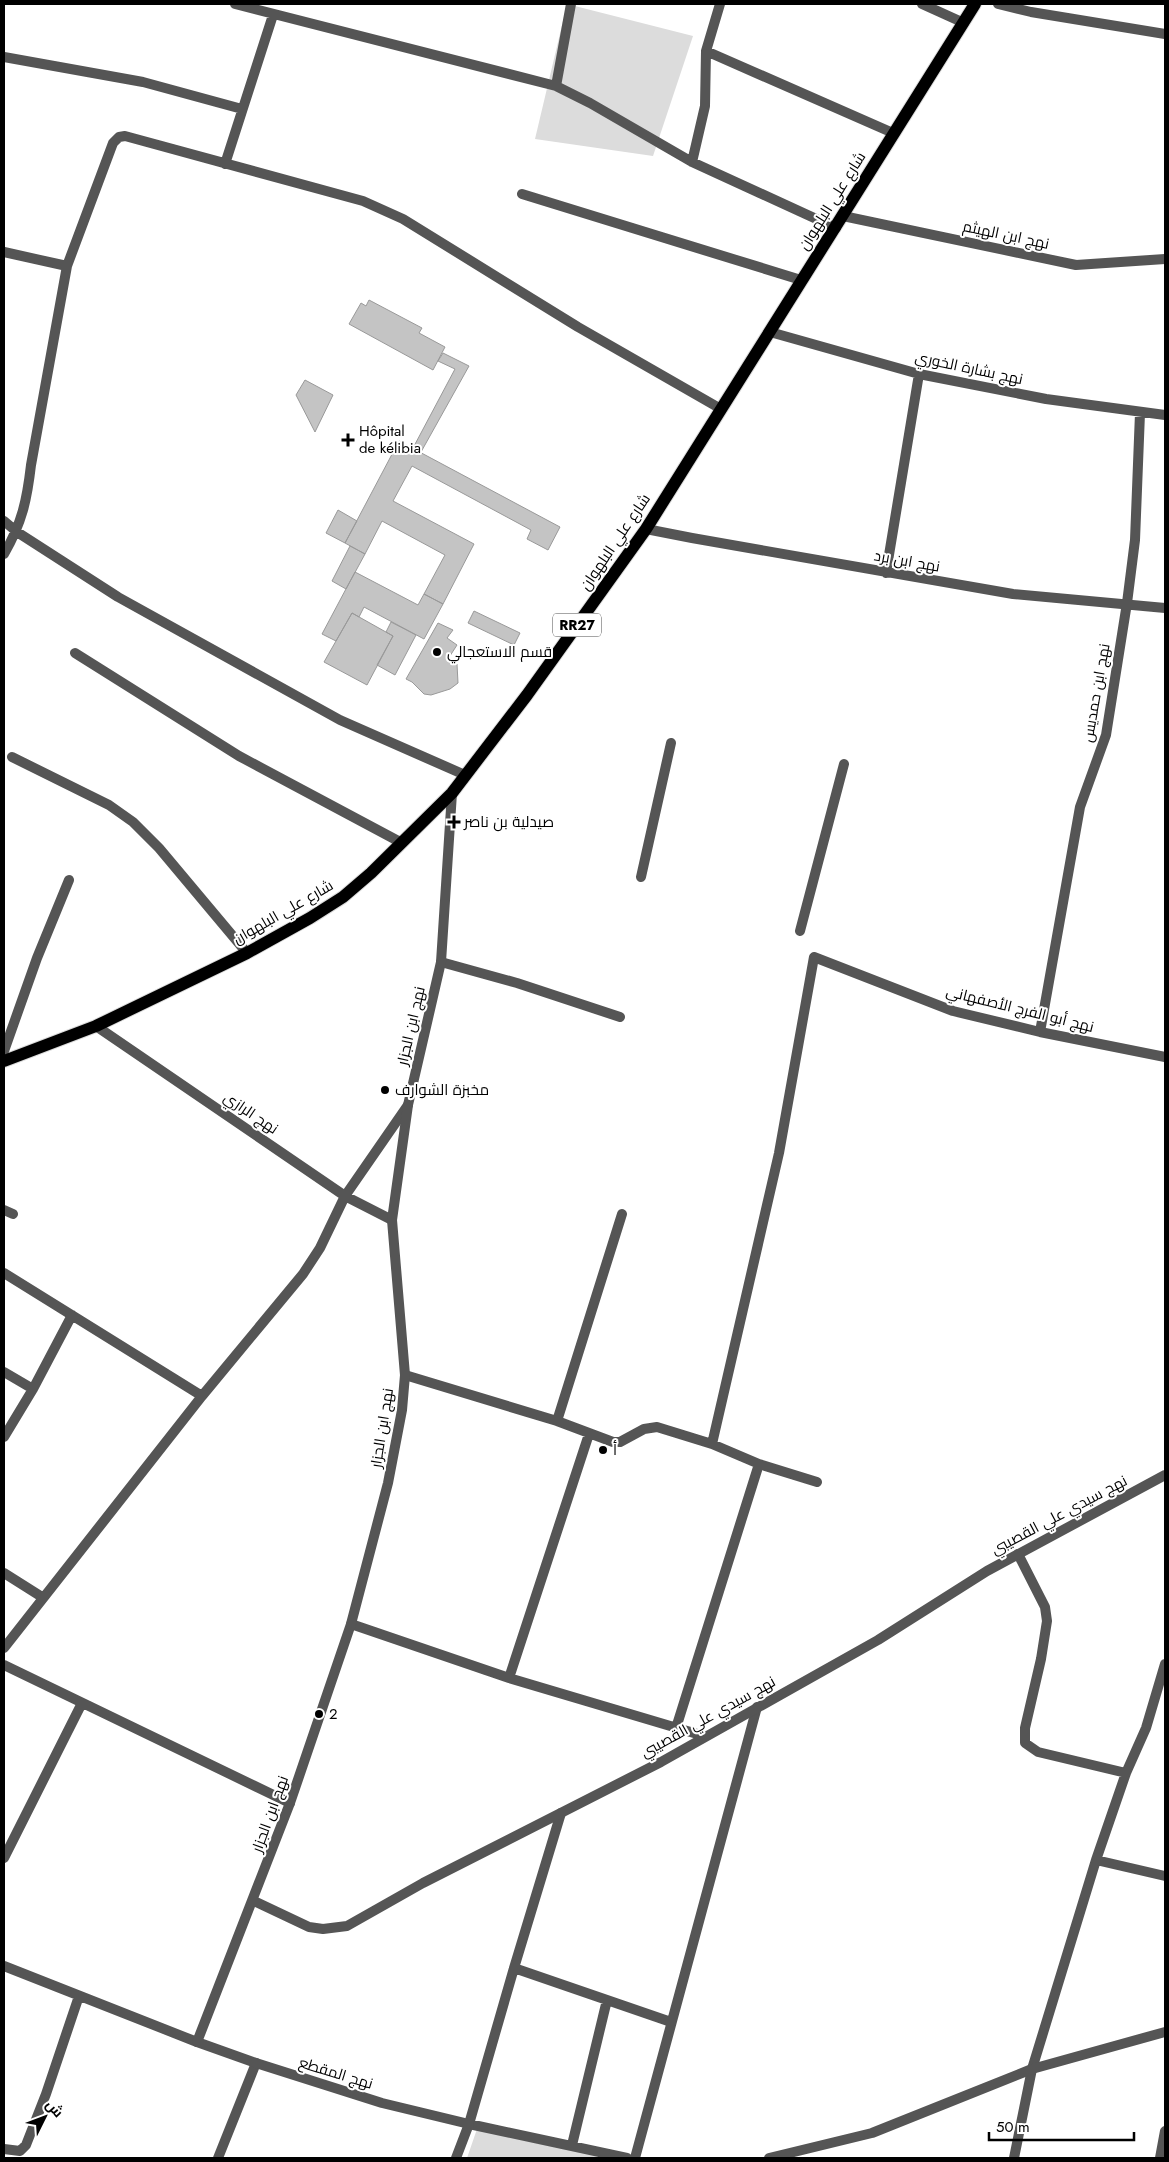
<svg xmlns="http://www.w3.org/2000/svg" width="1169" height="2162" font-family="Jost,Cairo,sans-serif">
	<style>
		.green { fill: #dcdcdc }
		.building { fill: #c4c4c4; stroke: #999 }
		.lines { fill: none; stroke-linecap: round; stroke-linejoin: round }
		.primary-casing { stroke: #dbdbdb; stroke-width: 14 }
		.minor { stroke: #555; stroke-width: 10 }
		.tertiary { stroke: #555; stroke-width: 10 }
		.primary { stroke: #000; stroke-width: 12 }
		.poi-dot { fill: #000; stroke: #fff; stroke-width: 2 }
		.labels { text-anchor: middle; stroke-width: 4; stroke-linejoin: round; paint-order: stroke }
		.shield { fill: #fff; stroke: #4c4c4c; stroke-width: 1 }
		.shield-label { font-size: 14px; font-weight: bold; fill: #000 }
		.street-label { font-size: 15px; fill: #000; stroke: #fff }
		.poi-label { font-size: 15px; fill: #000; stroke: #fff; text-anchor: start }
	</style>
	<rect width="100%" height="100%" fill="#fff"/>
	<path class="green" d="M 567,4 L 693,36 L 653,156 L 535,139 Z
		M 477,2129 L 609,2158 L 467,2158 Z"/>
	<path class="building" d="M 369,300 L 422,328 L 419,333 L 445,347 L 433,370 L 349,324 L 361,303 L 366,306 Z
		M 443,353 L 469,366 L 421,452 L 413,448 L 455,369 L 438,361 Z
		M 305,380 L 333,395 L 315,432 L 296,395 Z
		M 399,441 L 560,527 L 548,550 L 527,539 L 531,530 L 412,466 L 393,501 L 474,544 L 443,604 L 424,594 L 445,555 L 382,521 L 365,554 L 345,543 Z
		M 338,510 L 357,521 L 345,543 L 326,533 Z
		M 350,546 L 365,554 L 346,589 L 332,581 Z
		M 355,572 L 418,605 L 424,594 L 443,604 L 424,639 L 364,607 L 359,617 L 352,613 L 336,641 L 322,634 Z
		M 474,611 L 520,633 L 514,645 L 468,623 Z
		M 352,613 L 393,636 L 367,685 L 324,662 Z
		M 391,622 L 416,635 L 395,675 L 377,665 L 393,636 L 386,632 Z
		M 438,623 L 453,630 L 447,638 L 457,645 L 448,659 L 457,664 L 458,683 L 450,689 L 431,695 L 424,694 L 412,682 L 406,679 Z"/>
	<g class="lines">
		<g class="primary-casing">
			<path id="primary" d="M 4,1061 L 96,1026 L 247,953 L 310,918 L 343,897 L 371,873 L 452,793 L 527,695 L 646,529 L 975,4"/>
		</g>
		<path class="minor" d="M 235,4 L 556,86 L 571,4
			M 922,4 L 964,23
			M 998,4 L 1031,12 L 1165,34
			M 706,51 L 893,133
			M 4,57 L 143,82 L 242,109
			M 556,86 L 590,103 L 692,162 L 836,228
			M 692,162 L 705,106 L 706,51 L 720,4
			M 225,164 L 273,15
			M 522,194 L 801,280
			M 843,216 L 1076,265 L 1165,259
			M 4,252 L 67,266
			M 770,332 L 919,374 L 1046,399 L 1165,415
			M 4,521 L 17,532 L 118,597 L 340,720 L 465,775
			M 646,529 L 692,538 L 1013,594 L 1165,608
			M 4,554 C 22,523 27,500 31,465 L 67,266 L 113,143 L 119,137 L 125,136 L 363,201 L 403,219 L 578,327 L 721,409
			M 886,573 L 919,374
			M 75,653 L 239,756 L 402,843
			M 12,757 L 109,805 L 133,822 L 159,848 L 247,953
			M 641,877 L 671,743
			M 800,931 L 844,764
			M 441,962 L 517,983 L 620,1017
			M 96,1026 L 345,1196 L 392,1220
			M 1040,1032 L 1080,807 L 1106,735 L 1127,603 L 1135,540 L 1140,413
			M 4,1051 L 37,958 L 69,880
			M 4,1210 L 13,1214
			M 4,1273 L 202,1396
			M 4,1372 L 33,1389
			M 405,1375 L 557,1421 L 613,1442 L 620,1442 L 644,1429 L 657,1427 L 712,1444 L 759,1464 L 817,1482
			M 557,1421 L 622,1214
			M 4,1437 L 33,1389 L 72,1315
			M 712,1444 L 779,1153 L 814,957 L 953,1011 L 1040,1032 L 1165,1057
			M 1018,1554 L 1045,1607 L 1047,1621 L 1041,1659 L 1025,1728 L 1025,1743 L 1038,1752 L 1126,1773
			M 4,1573 L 42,1597
			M 351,1624 L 509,1678 L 704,1736
			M 4,1648 L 202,1396 L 303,1274 L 320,1248 L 345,1196 L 408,1105
			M 4,1665 L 290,1803
			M 509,1678 L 589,1434
			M 676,1728 L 759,1464
			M 561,1813 L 514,1968 L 469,2124 L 627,2158
			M 4,1858 L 82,1703
			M 1096,1860 L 1165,1876
			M 4,1966 L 197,2042
			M 514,1968 L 671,2022
			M 572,2145 L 607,2000
			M 4,2149 L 20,2151 L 26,2145 L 46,2094 L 79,1996
			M 218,2158 L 256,2063
			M 635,2158 L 757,1707
			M 1014,2158 L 1032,2069 L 1096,1860 L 1126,1773 L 1146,1728 L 1165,1664
			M 1160,2158 L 1165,2131"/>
		<path class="tertiary" d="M 452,793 L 441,962 L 408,1105 L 392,1220 L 405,1375 L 402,1410 L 388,1483 L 351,1624 L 290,1803 L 197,2042 L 256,2063 L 382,2103 L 469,2124 L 456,2158
			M 254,1901 L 309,1927 L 323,1929 L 347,1926 L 423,1883 L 661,1762 L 878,1640 L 987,1571 L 1165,1475
			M 769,2158 L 872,2133 L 1032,2069 L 1165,2032"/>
		<use href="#primary" class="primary"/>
	</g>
	<g class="poi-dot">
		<path d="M345.5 432.5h5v5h5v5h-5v5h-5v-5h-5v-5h5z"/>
		<circle cx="437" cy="652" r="5"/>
		<path d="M451.5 814.5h5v5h5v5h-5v5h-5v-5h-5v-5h5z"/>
		<circle cx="385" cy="1090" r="5"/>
		<circle cx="603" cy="1450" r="5"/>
		<circle cx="319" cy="1714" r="5"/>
	</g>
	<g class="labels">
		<rect class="shield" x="553" y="613.5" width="48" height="23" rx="4"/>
		<g class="shield-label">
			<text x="577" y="630">RR27</text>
		</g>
		<g class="street-label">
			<text transform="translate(832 201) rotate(-58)" y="5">شارع علي البلهوان</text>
			<text transform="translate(1006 235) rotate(12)" y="5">نهج ابن الهيثم</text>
			<text transform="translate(969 368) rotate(12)" y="5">نهج بشارة الخوري</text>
			<text transform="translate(615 542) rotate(-56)" y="5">شارع علي البلهوان</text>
			<text transform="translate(907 561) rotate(10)" y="5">نهج ابن برد</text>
			<text transform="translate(1096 693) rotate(-80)" y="5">نهج ابن حمديس</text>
			<text transform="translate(283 912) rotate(-30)" y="5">شارع علي البلهوان</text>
			<text transform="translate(1020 1009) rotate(14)" y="5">نهج أبو الفرج الأصفهاني</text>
			<text transform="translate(411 1026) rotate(-77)" y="5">نهج ابن الجزار</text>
			<text transform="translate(251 1113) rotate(34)" y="5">نهج الرازي</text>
			<text transform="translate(382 1428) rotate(-81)" y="5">نهج ابن الجزار</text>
			<text transform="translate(1059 1515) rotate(-28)" y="5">نهج سيدي علي القصيبي</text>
			<text transform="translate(708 1717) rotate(-29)" y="5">نهج سيدي علي القصيبي</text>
			<text transform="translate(270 1814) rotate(-70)" y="5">نهج ابن الجزار</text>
			<text transform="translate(336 2073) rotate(17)" y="5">نهج المقطع</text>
		</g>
		<g class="poi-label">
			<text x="359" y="436">Hôpital<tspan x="359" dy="17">de kélibia</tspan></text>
			<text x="447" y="657">قسم الاستعجالي</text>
			<text x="464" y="827">صيدلية بن ناصر</text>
			<text x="395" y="1095">مخبزة الشوارف</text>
			<text x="613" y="1455">أ</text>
			<text x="329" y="1719">2</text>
		</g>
	</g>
	<rect width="1169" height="2162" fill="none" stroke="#000000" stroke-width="10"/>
	<g transform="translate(45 2117) rotate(48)" stroke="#ffffff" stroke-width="4" paint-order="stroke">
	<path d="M0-4L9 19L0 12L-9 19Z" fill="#000000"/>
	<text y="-8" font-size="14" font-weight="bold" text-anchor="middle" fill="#000000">ش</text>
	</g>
	<path d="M989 2132v8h145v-8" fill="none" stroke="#000000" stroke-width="2.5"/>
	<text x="996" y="2132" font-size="15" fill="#000000" stroke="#ffffff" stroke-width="4" paint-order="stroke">50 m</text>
</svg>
